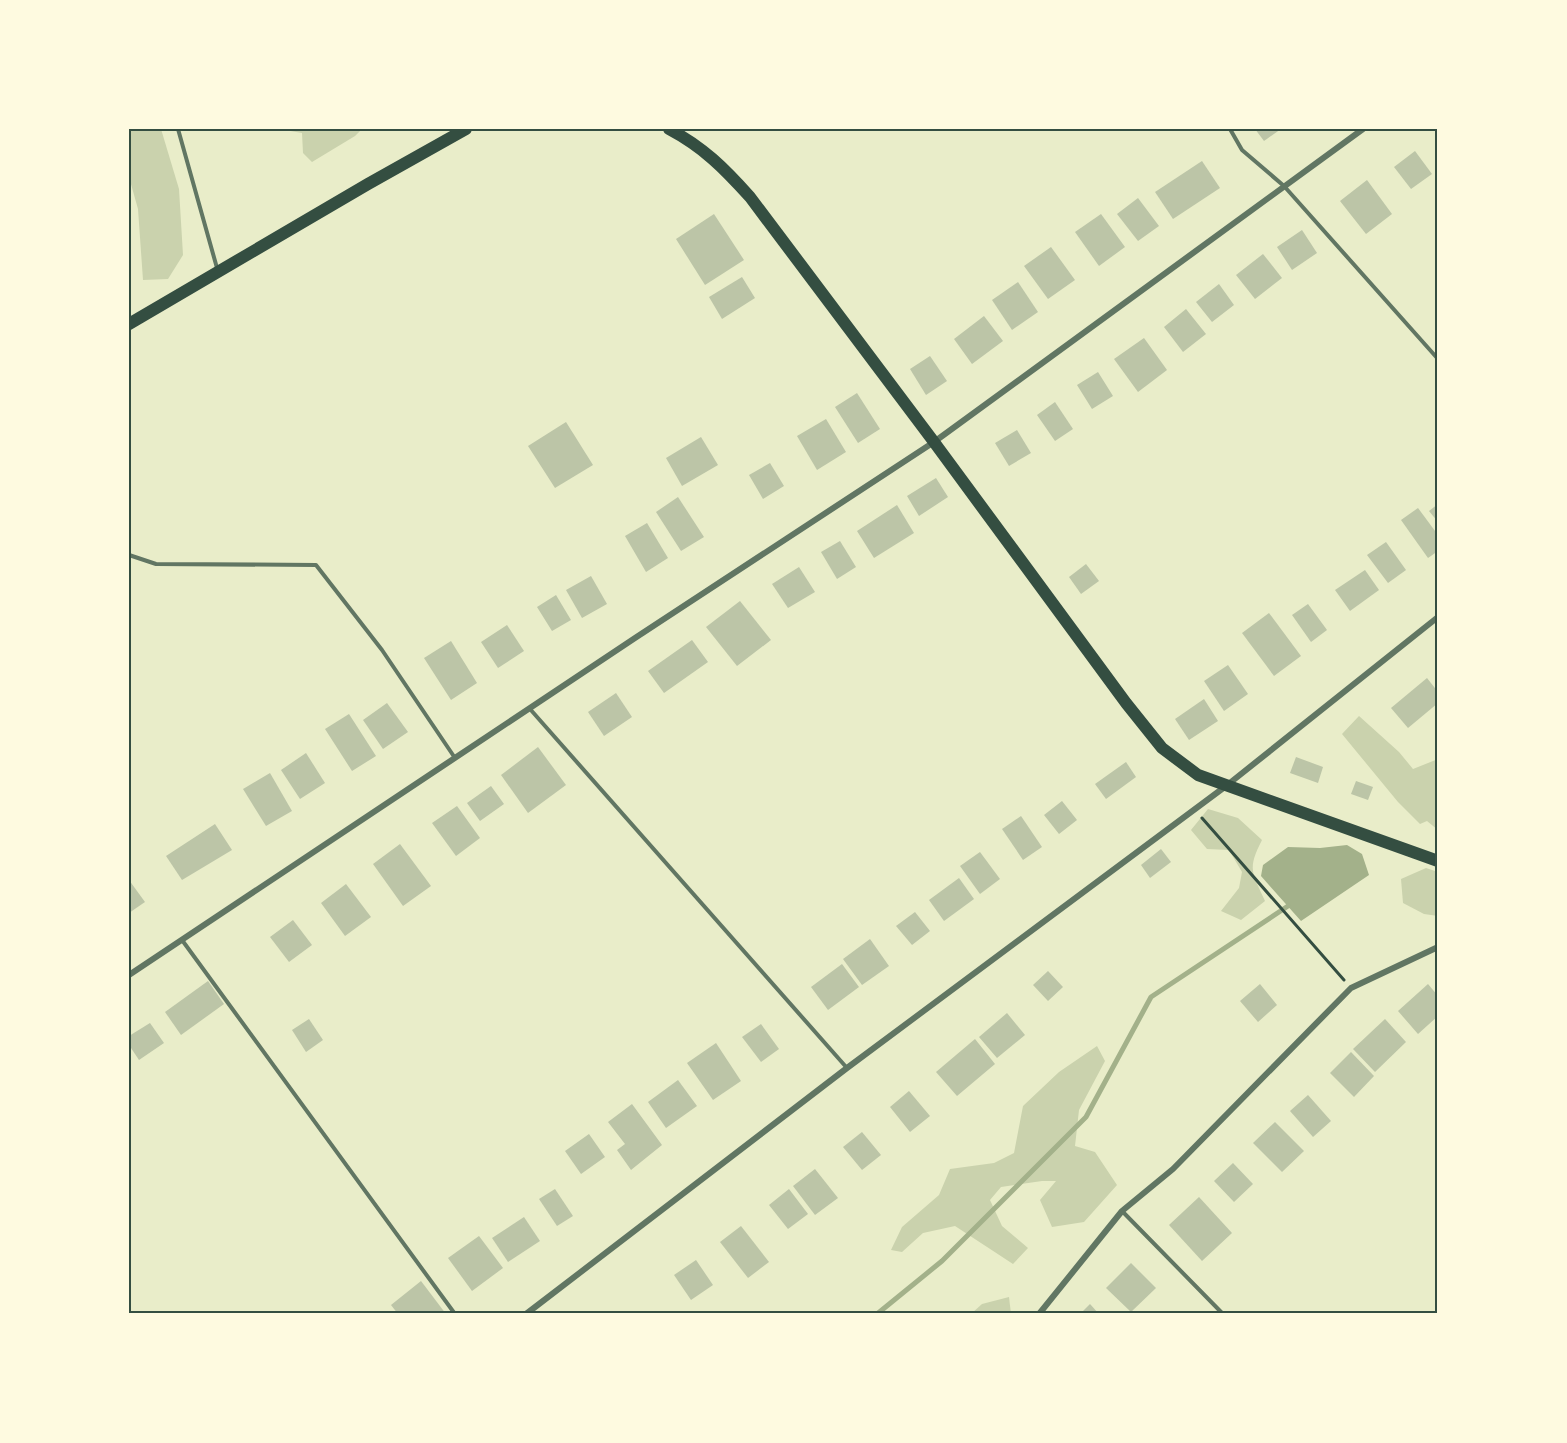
<svg xmlns="http://www.w3.org/2000/svg" width="1567" height="1443" font-family="'Roboto Condensed',sans-serif">
	<rect width="100%" height="100%" fill="#e9edc9"/>
	<g fill="#cad2ad">
		<polygon points="129,129 161,129 179,189 183,255 168,279 143,280 138,209 129,177"/>
		<polygon points="279,129 362,129 355,136 312,162 303,153 302,133"/>
		<polygon points="1359,716 1399,752 1413,769 1438,759 1438,830 1427,821 1420,824 1398,802 1342,734"/>
		<path d="M1208 809 1238 818 1262 840C1247 869 1252 872 1265 901L1241 920 1221 911 1239 888 1242 872 1229 850 1207 849 1191 830Z"/>
		<polygon points="1426,868 1438,872 1438,916 1424,914 1403,903 1401,879"/>
		<polygon points="1097,1046 1105,1061 1079,1110 1075,1146 1095,1152 1117,1185 1084,1222 1052,1227 1040,1200 1056,1181 1042,1181 1001,1187 990,1200 1002,1226 1028,1248 1013,1264 955,1226 923,1233 902,1252 891,1250 902,1227 939,1195 950,1169 994,1163 1014,1153 1023,1106 1059,1072"/>
		<polygon points="1009,1297 1011,1314 971,1314 982,1304"/>
	</g>
	<polygon fill="#a3b18a" points="1347,845 1362,854 1369,875 1301,921 1261,876 1263,865 1288,847 1320,848"/>
	<g fill="none" stroke-linecap="round" stroke-linejoin="round">
		<polyline stroke="#a3b18a" stroke-width="5" points="877,1314 942,1261 1086,1117 1151,997 1288,906"/>
	</g>
	<g fill="#bcc5a7">
		<polygon points="1255,129 1281,129 1264,141"/>
		<polygon points="1415,151 1432,174 1411,189 1394,167"/>
		<polygon points="1202,161 1220,188 1173,219 1155,192"/>
		<polygon points="1367,180 1392,214 1366,234 1340,201"/>
		<polygon points="1138,198 1159,226 1138,241 1117,214"/>
		<polygon points="714,214 744,260 705,285 676,239"/>
		<polygon points="1101,214 1125,247 1099,266 1075,232"/>
		<polygon points="1302,230 1317,253 1292,270 1277,247"/>
		<polygon points="1051,247 1075,280 1048,299 1024,266"/>
		<polygon points="1263,254 1282,278 1255,299 1236,275"/>
		<polygon points="742,277 755,298 722,319 709,297"/>
		<polygon points="1018,282 1038,312 1012,330 992,300"/>
		<polygon points="1219,284 1234,305 1212,322 1196,302"/>
		<polygon points="1186,309 1206,334 1183,352 1164,327"/>
		<polygon points="984,316 1003,341 972,364 954,339"/>
		<polygon points="1144,338 1167,370 1138,392 1114,359"/>
		<polygon points="930,356 947,381 926,395 910,369"/>
		<polygon points="1098,372 1113,396 1092,409 1077,385"/>
		<polygon points="857,393 880,429 858,443 835,407"/>
		<polygon points="1055,402 1073,429 1055,441 1037,415"/>
		<polygon points="826,419 846,452 817,470 797,436"/>
		<polygon points="566,422 593,465 555,488 528,446"/>
		<polygon points="1017,430 1031,453 1009,466 995,443"/>
		<polygon points="701,437 718,465 682,486 666,458"/>
		<polygon points="770,463 784,486 763,499 749,475"/>
		<polygon points="936,478 948,497 919,516 907,496"/>
		<polygon points="678,497 704,537 681,551 656,512"/>
		<polygon points="1438,504 1438,522 1429,511"/>
		<polygon points="897,505 914,533 874,558 857,531"/>
		<polygon points="1418,508 1438,535 1438,551 1428,558 1401,520"/>
		<polygon points="647,523 668,558 646,572 625,536"/>
		<polygon points="840,541 856,567 837,579 821,552"/>
		<polygon points="1386,542 1406,570 1388,583 1367,555"/>
		<polygon points="1086,564 1099,581 1081,594 1069,577"/>
		<polygon points="799,567 815,592 788,608 772,584"/>
		<polygon points="1365,570 1379,590 1350,611 1335,590"/>
		<polygon points="591,576 607,604 582,618 566,590"/>
		<polygon points="556,595 571,620 552,631 537,607"/>
		<polygon points="740,601 771,640 737,666 706,627"/>
		<polygon points="1308,604 1327,630 1311,642 1292,615"/>
		<polygon points="1269,613 1301,656 1274,676 1242,633"/>
		<polygon points="507,625 524,651 498,668 481,642"/>
		<polygon points="692,640 708,662 664,693 648,671"/>
		<polygon points="451,641 477,683 451,700 424,658"/>
		<polygon points="1228,665 1248,694 1224,711 1204,681"/>
		<polygon points="1427,678 1438,692 1438,703 1408,728 1391,708"/>
		<polygon points="616,693 632,717 604,736 588,712"/>
		<polygon points="1204,699 1218,721 1189,740 1175,719"/>
		<polygon points="387,703 408,732 383,749 363,720"/>
		<polygon points="349,714 376,756 352,771 325,729"/>
		<polygon points="538,747 566,785 528,813 501,775"/>
		<polygon points="306,753 325,783 300,799 281,770"/>
		<polygon points="1296,757 1323,767 1318,783 1290,773"/>
		<polygon points="1126,762 1136,777 1106,799 1095,784"/>
		<polygon points="270,773 292,811 266,826 243,789"/>
		<polygon points="1356,781 1373,787 1368,800 1351,794"/>
		<polygon points="491,786 504,804 480,821 467,803"/>
		<polygon points="1062,801 1077,820 1059,834 1044,815"/>
		<polygon points="457,806 480,838 456,856 432,823"/>
		<polygon points="1021,816 1042,847 1023,860 1002,829"/>
		<polygon points="215,824 232,850 182,880 166,856"/>
		<polygon points="400,844 431,886 403,906 373,864"/>
		<polygon points="1161,849 1171,862 1150,878 1141,865"/>
		<polygon points="980,852 1000,879 980,894 960,866"/>
		<polygon points="959,878 974,899 944,921 929,900"/>
		<polygon points="129,880 145,902 129,913"/>
		<polygon points="346,884 371,917 345,936 321,903"/>
		<polygon points="915,912 930,931 912,945 896,926"/>
		<polygon points="293,920 312,945 289,962 270,937"/>
		<polygon points="870,939 889,966 862,985 843,959"/>
		<polygon points="842,964 859,987 828,1010 811,987"/>
		<polygon points="1048,971 1063,987 1048,1001 1033,985"/>
		<polygon points="208,981 224,1004 181,1035 165,1012"/>
		<polygon points="1260,984 1277,1005 1258,1022 1240,1001"/>
		<polygon points="1428,984 1438,996 1438,1016 1418,1034 1398,1011"/>
		<polygon points="1007,1013 1025,1035 997,1058 979,1037"/>
		<polygon points="309,1019 323,1040 306,1052 292,1030"/>
		<polygon points="1385,1019 1406,1042 1375,1072 1353,1049"/>
		<polygon points="150,1023 164,1043 139,1060 129,1045 129,1036"/>
		<polygon points="761,1024 779,1049 761,1062 742,1037"/>
		<polygon points="975,1039 995,1064 957,1096 936,1072"/>
		<polygon points="716,1043 741,1081 713,1100 687,1063"/>
		<polygon points="1351,1052 1374,1076 1354,1097 1330,1073"/>
		<polygon points="678,1080 697,1106 666,1128 648,1102"/>
		<polygon points="909,1091 930,1116 910,1132 890,1107"/>
		<polygon points="1308,1095 1331,1121 1313,1137 1290,1111"/>
		<polygon points="632,1104 662,1145 631,1170 617,1150 625,1144 608,1122"/>
		<polygon points="1275,1122 1304,1151 1282,1172 1253,1143"/>
		<polygon points="862,1132 881,1155 862,1170 843,1147"/>
		<polygon points="589,1134 605,1157 581,1174 565,1151"/>
		<polygon points="1233,1163 1253,1184 1234,1202 1214,1181"/>
		<polygon points="815,1169 838,1198 815,1215 793,1186"/>
		<polygon points="555,1189 573,1216 557,1226 539,1199"/>
		<polygon points="789,1189 808,1214 788,1229 769,1205"/>
		<polygon points="1199,1197 1232,1233 1202,1261 1169,1225"/>
		<polygon points="524,1217 540,1241 508,1262 492,1238"/>
		<polygon points="741,1226 769,1262 748,1278 720,1242"/>
		<polygon points="479,1236 503,1268 472,1291 448,1258"/>
		<polygon points="696,1260 713,1285 691,1300 674,1275"/>
		<polygon points="1131,1263 1156,1288 1131,1312 1106,1288"/>
		<polygon points="421,1281 446,1314 398,1314 391,1305"/>
		<polygon points="1090,1304 1099,1314 1080,1314"/>
	</g>
	<g fill="none" stroke-linecap="round" stroke-linejoin="round">
		<polyline stroke="#344e41" stroke-width="3" points="1202,818 1344,980"/>
		<g stroke="#617663" stroke-width="4">
			<polyline points="178,129 217,268"/>
			<polyline points="1230,129 1242,150 1284,186 1438,359"/>
			<polyline points="129,555 156,564 316,565 382,650 455,758"/>
			<polyline points="530,709 847,1068"/>
			<polyline points="182,940 455,1314"/>
			<polyline points="1122,1211 1223,1314"/>
		</g>
		<g stroke="#617663" stroke-width="6">
			<polyline points="129,975 635,638 934,442 1363,129"/>
			<polyline points="526,1314 847,1068 1226,786 1438,617"/>
			<polyline points="1039,1314 1122,1211 1173,1169 1351,988 1438,947"/>
		</g>
		<g stroke="#344e41" stroke-width="12">
			<path d="M669 129C703 147 724 168 750 197L934 442 1126 703 1162 748 1198 775 1438 861"/>
			<polyline points="129,324 368,184 466,129"/>
		</g>
	</g>
	<rect width="1567" height="1443" fill="none" stroke="#fefae0" stroke-width="261"/>
	<rect x="130" y="130" width="1306" height="1182" fill="none" stroke="#344e41" stroke-width="2"/>
</svg>
